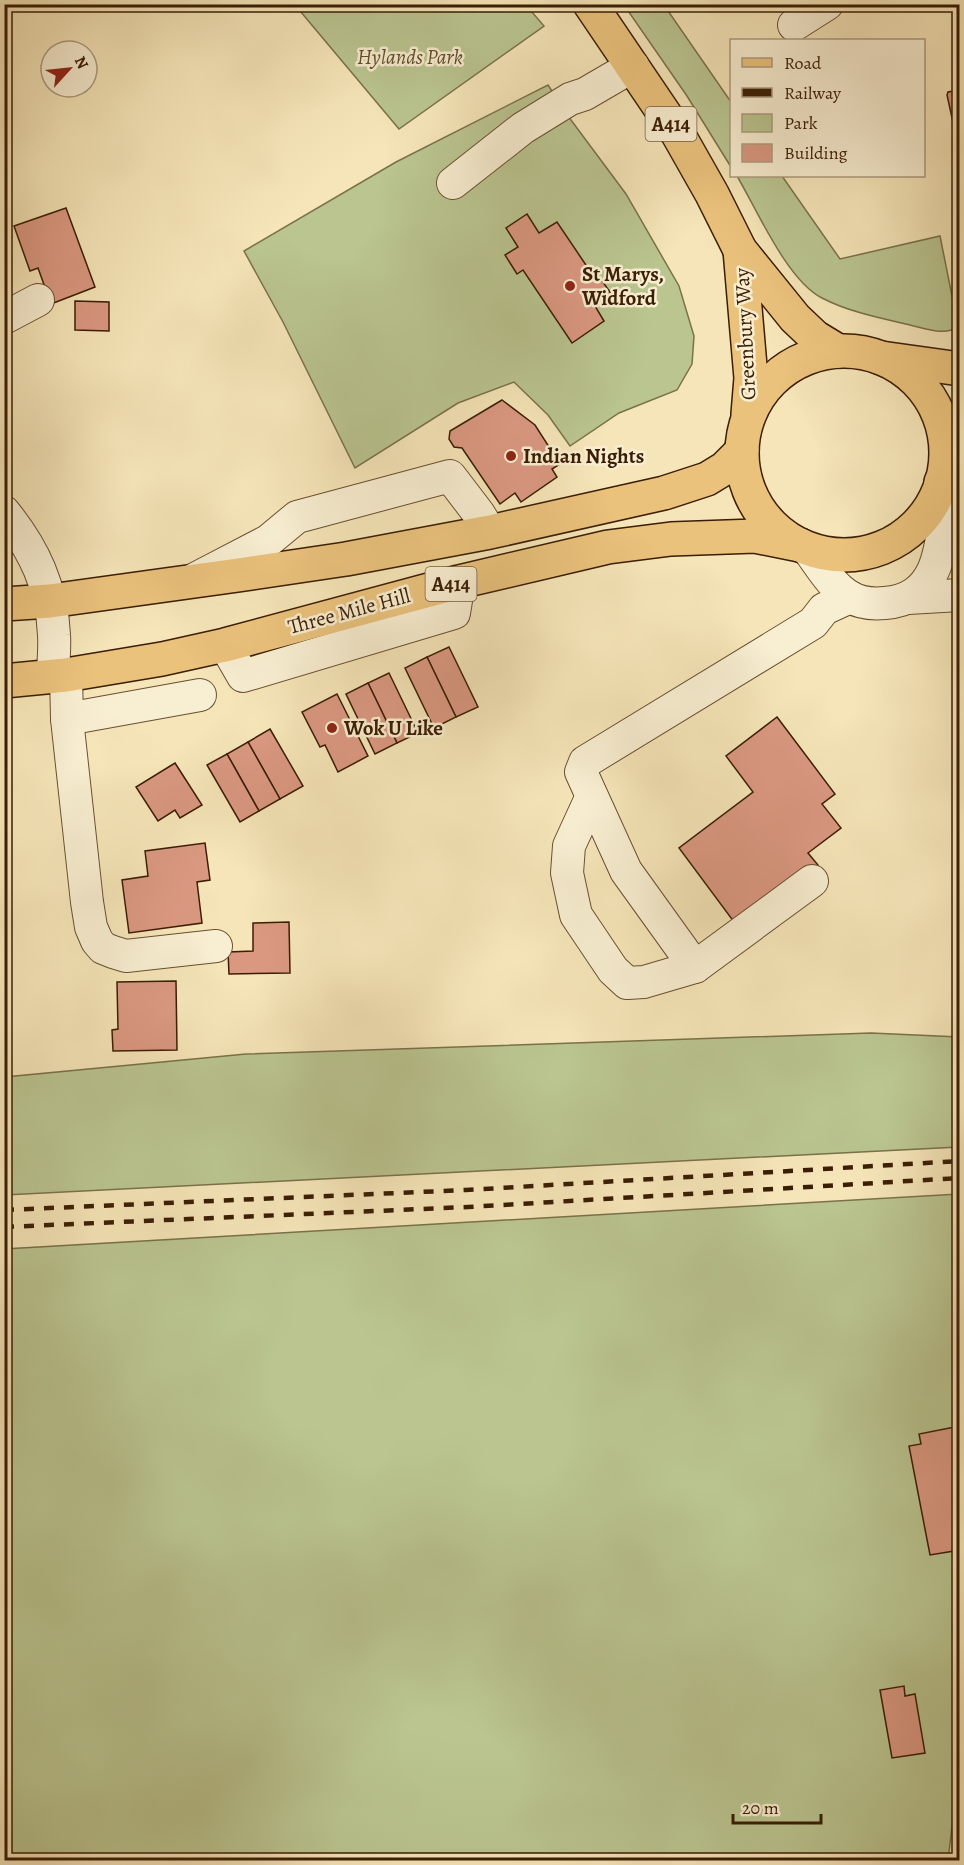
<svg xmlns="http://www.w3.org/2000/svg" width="964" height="1865" font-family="Alegreya,serif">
	<rect width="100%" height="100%" fill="#f5e5b8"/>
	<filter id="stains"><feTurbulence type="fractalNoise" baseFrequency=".00333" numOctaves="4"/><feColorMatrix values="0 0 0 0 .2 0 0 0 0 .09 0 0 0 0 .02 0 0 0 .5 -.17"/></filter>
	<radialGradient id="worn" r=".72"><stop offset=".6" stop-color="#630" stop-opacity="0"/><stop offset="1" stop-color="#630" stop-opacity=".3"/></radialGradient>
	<g fill="#bac590" stroke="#7a714a" stroke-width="1.5">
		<polygon points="295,5 526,5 544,26 399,129"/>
		<polygon points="624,5 664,5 731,102 731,167 687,96"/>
		<polygon points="548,85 571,120 626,194 679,286 694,336 692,364 677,390 619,413 570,446 548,415 514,382 458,403 355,468 283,322 244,251 396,162"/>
		<path d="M737 176H782L840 259 940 236 958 326C947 337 923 328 910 325 880 318 849 312 822 298 787 280 757 210 737 176Z"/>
		<polygon points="871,1033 959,1037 959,1147 5,1195 5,1077 246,1054"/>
		<polygon points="959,1194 960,1760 948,1860 5,1860 4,1249"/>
	</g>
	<g fill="#da9881" stroke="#3b1d04" stroke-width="1.5">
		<polygon points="724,4 738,4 728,11"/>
		<polygon points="960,90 960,154 947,95 948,92"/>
		<polygon points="66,208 95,287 51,304 38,268 30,271 14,226"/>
		<polygon points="527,214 539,233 557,222 594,277 598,275 612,295 595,306 604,321 572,343 523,270 517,274 505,255 518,247 506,228"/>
		<polygon points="75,301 109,302 109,331 75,330"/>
		<polygon points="502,400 535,425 560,464 552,469 557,477 521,502 515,493 500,504 462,448 454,447 449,439 450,431"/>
		<polygon points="449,647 478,707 456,717 427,657"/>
		<polygon points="427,657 456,717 434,728 405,668"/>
		<polygon points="389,673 418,733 397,743 368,683"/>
		<polygon points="368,683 397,743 375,754 346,694"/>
		<polygon points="337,694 368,756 338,772 325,745 320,747 302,712"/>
		<polygon points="777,717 835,794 822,804 841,828 808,853 818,865 737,926 679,848 753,792 726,756"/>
		<polygon points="270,729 303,786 280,799 248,742"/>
		<polygon points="248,742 280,799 259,811 227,754"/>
		<polygon points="227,754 259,811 240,822 207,765"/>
		<polygon points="175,763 202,805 180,818 175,810 158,821 136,787"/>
		<polygon points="205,843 210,880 197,882 202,923 129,933 122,880 148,876 145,851"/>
		<polygon points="289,922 290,973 229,974 228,952 253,951 253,923"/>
		<polygon points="176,981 177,1050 113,1051 112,1030 118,1029 117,982"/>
		<polygon points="960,1426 960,1550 930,1555 909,1446 921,1444 919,1434"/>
		<polygon points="904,1686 905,1696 915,1694 925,1753 892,1758 880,1690"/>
	</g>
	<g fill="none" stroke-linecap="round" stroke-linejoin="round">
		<g stroke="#6a4f31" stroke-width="34">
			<g id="minor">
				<polyline points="794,25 827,4"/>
				<polyline points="453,183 523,128 570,99 585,94 633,66"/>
				<polyline points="4,318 38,300"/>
				<path d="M4 512C34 549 52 587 54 635 55 649 53 663 53 677"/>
				<path d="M807 548C820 565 831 586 850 597 860 603 874 604 885 603 935 599 941 555 945 514"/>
				<polyline points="195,579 268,541 297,517 450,476 479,514 490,532"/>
				<polyline points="908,598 960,595"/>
				<polyline points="225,645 243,676 454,613 459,582"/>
				<polyline points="66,675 67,719 87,902 91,927 97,941 103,948 113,952 126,956 216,946"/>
				<polyline points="67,719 200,695"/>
				<polyline points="591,798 569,846 567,873 576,915 613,970 627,983 644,982 695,967"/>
				<polyline points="812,881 695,967 626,871 581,772 585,762 813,623 824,609 850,597"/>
			</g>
		</g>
		<g stroke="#3b1d04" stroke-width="36">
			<g id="major">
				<polyline points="881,358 960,369"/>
				<polyline points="941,482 960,461"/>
			</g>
		</g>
		<g stroke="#3b1d04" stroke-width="36">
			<g id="highway">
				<polyline points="590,4 678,134 712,194 740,250 795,318 815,337 838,351"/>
				<polyline points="740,250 751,378 748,414"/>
				<circle cx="844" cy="453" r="102"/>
				<polyline points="4,604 50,601 238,575 346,559 490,532 664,493 707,479 725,468 742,451"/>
				<polyline points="4,681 66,675 162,659 225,645 459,582 608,547 671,539 755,536 800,545"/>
			</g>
		</g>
		<use href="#minor" stroke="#f8eed1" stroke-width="32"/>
		<use href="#major" stroke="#eac27c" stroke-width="33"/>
		<use href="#highway" stroke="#eac27c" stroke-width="33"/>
		<g stroke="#3b1d04" stroke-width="4.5" stroke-dasharray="10 10" stroke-linecap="butt">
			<polyline points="4,1210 466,1190 960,1161"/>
			<polyline points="4,1227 468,1207 960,1178"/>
		</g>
	</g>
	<g fill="#8f2418" stroke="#f8eed1" stroke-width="2">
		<circle cx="570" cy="286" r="6"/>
		<circle cx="511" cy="456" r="6"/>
		<circle cx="332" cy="728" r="6"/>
	</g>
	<g text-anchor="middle" stroke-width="5" stroke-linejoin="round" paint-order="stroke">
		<g fill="#f8eed1" stroke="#745c42" stroke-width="1.5">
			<rect x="645.5" y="107" width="51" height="34" rx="4.5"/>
			<rect x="425.5" y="567" width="51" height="34" rx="4.5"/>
		</g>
		<g font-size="20" font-weight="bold" fill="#3b1d04">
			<text x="671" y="131">A414</text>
			<text x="451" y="591">A414</text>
		</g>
		<g font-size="21" font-style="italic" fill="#614f2e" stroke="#f8eed1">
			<text x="410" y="64">Hylands Park</text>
		</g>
		<g font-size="21" font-weight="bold" fill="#3b1d04" stroke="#f8eed1" text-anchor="start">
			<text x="582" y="281">St Marys,<tspan x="582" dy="24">Widford</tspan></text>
			<text x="523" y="463">Indian Nights</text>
			<text x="344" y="735">Wok U Like</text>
		</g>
		<g font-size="21" fill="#3b1d04" stroke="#f8eed1">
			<text transform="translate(745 334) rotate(-93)" y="7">Greenbury Way</text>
			<text transform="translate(349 611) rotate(-15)" y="7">Three Mile Hill</text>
		</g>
	</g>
	<rect width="964" height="1865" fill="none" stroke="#f5e5b8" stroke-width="24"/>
	<rect x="6" y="6" width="952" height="1853" fill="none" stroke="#3b1d04" stroke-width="3"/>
	<rect x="12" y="12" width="940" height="1841" fill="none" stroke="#3b1d04" stroke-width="1.5"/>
	<rect x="730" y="39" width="195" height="138" fill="#f8eed1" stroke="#ac9a7f" stroke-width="1.5"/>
	<rect x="742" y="58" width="30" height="9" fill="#eac27c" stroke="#ac9a7f" stroke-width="1.5"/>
	<text x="784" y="69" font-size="18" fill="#3b1d04">Road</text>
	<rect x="742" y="88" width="30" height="9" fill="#3b1d04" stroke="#ac9a7f" stroke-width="1.5"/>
	<text x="784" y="99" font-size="18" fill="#3b1d04">Railway</text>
	<rect x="742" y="114" width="30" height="18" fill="#bac590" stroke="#ac9a7f" stroke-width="1.5"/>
	<text x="784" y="129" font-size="18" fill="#3b1d04">Park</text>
	<rect x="742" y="144" width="30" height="18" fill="#da9881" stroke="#ac9a7f" stroke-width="1.5"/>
	<text x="784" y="159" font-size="18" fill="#3b1d04">Building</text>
	<g transform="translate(69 69) rotate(63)"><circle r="28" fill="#f8eed1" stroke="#ac9a7f" stroke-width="1.5"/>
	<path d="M0-4.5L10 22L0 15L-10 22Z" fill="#8f2418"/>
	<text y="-9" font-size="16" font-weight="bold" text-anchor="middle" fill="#3b1d04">N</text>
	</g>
	<path d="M733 1814v9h88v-9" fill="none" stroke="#3b1d04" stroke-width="3"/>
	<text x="742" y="1814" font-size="18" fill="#3b1d04" stroke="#f8eed1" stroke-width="4.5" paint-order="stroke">20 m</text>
	<rect width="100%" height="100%" filter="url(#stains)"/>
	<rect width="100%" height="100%" fill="url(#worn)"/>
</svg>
